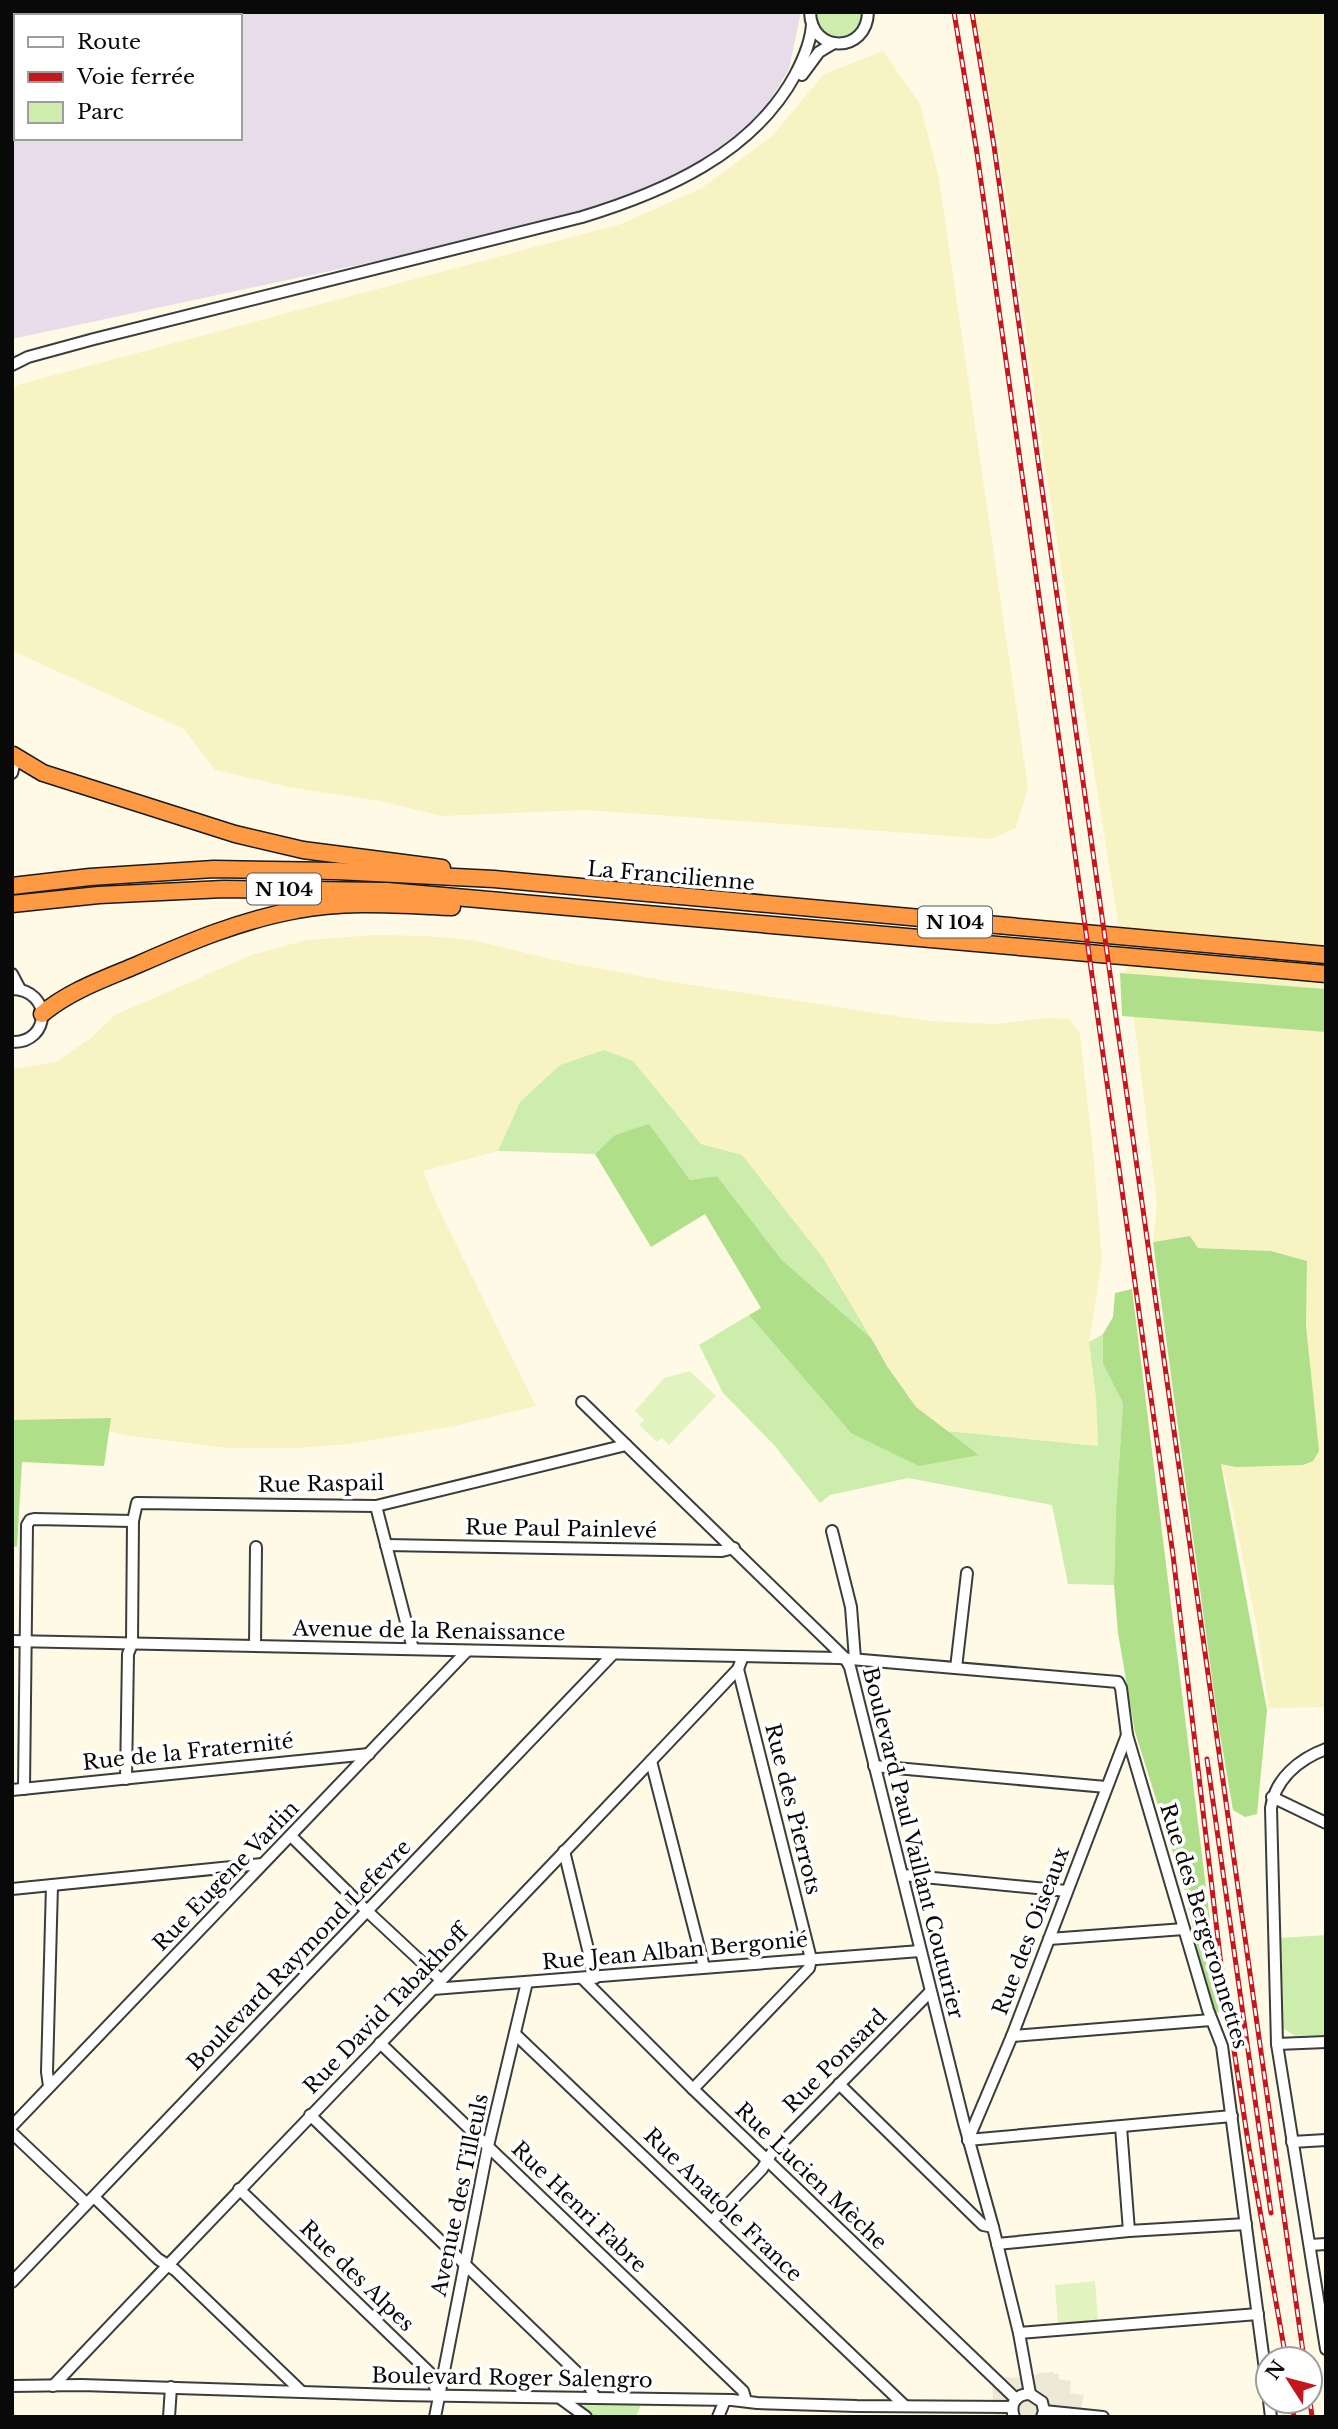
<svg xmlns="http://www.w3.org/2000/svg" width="1338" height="2429" font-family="'Libre Baskerville',serif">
	<rect width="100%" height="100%" fill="#fffae6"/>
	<path fill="#e9dcea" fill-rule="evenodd" d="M12 12H801L789 69 755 126 712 159 632 199 592 207 498 235 12 339ZM16 16H240V138H16Z"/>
	<g fill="#f8f3c3">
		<polygon points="975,12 1326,12 1326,1707 1269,1708 1255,1617 1229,1492 1221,1463 1306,1326 1307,1261 1271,1251 1198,1248 1189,1236 1153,1242 1157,1205 1135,1027 1045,467 999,148"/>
		<polygon points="883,51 920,104 939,179 1028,787 1016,828 991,839 586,810 442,816 380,801 288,787 215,770 184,729 15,652 12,649 12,392 17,385 621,224 700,189 772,136 824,74"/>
		<polygon points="375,935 428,936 472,940 564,962 673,982 929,1021 995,1024 1046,1018 1070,1019 1080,1034 1094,1159 1102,1261 1089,1342 1096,1398 1098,1446 946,1431 916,1407 742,1156 701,1144 633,1061 560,1065 520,1102 498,1151 423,1171 437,1205 536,1406 454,1426 349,1444 298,1448 228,1448 130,1436 109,1431 110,1418 12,1420 12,1069 56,1062 91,1038 115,1015 254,954 307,940"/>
	</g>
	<g fill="#cdedac">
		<path d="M817 12H862C860 45 817 45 817 12Z"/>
		<polygon points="604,1050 633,1061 701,1144 742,1155 823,1258 871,1338 782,1260 717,1176 690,1180 649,1125 615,1135 595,1154 498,1151 520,1102 560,1065"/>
		<polygon points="749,1315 851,1433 978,1454 946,1431 1098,1446 1096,1398 1089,1342 1103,1334 1103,1364 1123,1403 1116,1508 1114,1585 1068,1584 1052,1505 908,1478 830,1495 820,1503 774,1445 723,1393 699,1345"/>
		<polygon points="1326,1935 1326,2035 1295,2036 1280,2026 1279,1938"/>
		<polygon points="584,2404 641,2405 636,2417 596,2417 585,2412"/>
	</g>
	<g fill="#b0df8a">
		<polygon points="1120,973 1326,989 1326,1032 1122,1016"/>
		<polygon points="649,1124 690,1180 717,1176 782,1260 871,1338 887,1366 916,1407 979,1455 919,1466 851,1433 749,1315 761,1308 705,1214 651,1247 595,1154 615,1135"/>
		<polygon points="1190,1236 1198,1248 1271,1251 1307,1261 1306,1326 1319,1451 1313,1461 1303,1465 1236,1467 1221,1464 1267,1710 1257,1814 1245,1817 1233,1810 1218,1722 1153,1242"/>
		<polygon points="1132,1289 1221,2009 1215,2015 1211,2013 1185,1891 1135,1732 1118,1633 1114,1585 1116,1508 1123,1403 1103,1364 1103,1334 1113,1317 1115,1293"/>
		<polygon points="111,1418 104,1466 22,1462 17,1547 12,1546 12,1420"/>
	</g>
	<g fill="#e1f3bf">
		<polygon points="690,1371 716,1396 669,1445 662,1438 657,1442 639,1425 644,1420 635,1411 664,1378"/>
		<polygon points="1095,2281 1098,2320 1058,2324 1055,2285"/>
	</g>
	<polygon fill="#eee8d6" points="1054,2372 1054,2374 1059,2374 1059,2379 1071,2381 1070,2393 1084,2395 1079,2417 995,2417 992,2386 998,2384 999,2377 1028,2378 1040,2373"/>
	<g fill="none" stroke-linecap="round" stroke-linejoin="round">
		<g stroke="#3c3c3c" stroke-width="14">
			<g id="minor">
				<path d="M810 12C811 54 867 54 868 12"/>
				<polyline points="34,16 35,12"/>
				<polyline points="802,75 819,52 834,43"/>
				<polyline points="12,94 16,81"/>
				<path d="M12 365 28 357 94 339 582 217C664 192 752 154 795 75 803 60 811 42 812 24"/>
				<polyline points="12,753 14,765 12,773"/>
				<polyline points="12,974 20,989"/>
				<path d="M12 989C53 990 51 1043 12 1042"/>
				<polyline points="582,1402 845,1658 850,1667 964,2123 993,2227 1019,2333 1030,2394"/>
				<polyline points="376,1506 413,1649"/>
				<polyline points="832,1531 851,1607 855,1659"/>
				<polyline points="386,1545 722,1551 734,1548"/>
				<polyline points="12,1641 839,1658 1118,1682 1121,1688 1127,1735 1208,2010 1222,2046 1268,2392"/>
				<polyline points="255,1645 256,1547"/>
				<polyline points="956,1668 967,1573"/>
				<path d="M1326 1749C1299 1759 1275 1779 1271 1808L1277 2044 1326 2349"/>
				<polyline points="651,1761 704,1967"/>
				<polyline points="874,1766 1106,1787"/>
				<polyline points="126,1779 128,1654 132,1644 133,1521 137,1503 376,1506 626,1445"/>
				<polyline points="24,1789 27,1525 30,1520 34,1519 133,1521"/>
				<polyline points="12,1790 369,1754"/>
				<polyline points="1272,1797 1326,1823"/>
				<polyline points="291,1836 367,1911 441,1980"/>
				<polyline points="564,1851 595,1978"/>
				<polyline points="903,1875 1067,1891"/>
				<polyline points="12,1889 262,1864"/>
				<polyline points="1049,1939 1184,1929"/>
				<polyline points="582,1978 693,2089 1016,2399"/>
				<polyline points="433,1989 920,1951"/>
				<polyline points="515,2034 904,2405"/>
				<polyline points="1012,2036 1211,2020"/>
				<polyline points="380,2043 743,2391 746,2401"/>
				<polyline points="1277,2044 1326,2042"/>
				<polyline points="839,2084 983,2225 993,2227"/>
				<polyline points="49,2086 47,2072 52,1885"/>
				<polyline points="693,2089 809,1968 811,1959 738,1669"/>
				<polyline points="310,2115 588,2383 595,2398"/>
				<polyline points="12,2126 466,1652"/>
				<polyline points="1121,2127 1129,2231"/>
				<polyline points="12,2133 86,2203"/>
				<polyline points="968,2140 1012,2036 1127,1735"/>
				<polyline points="968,2140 1232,2116"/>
				<polyline points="1292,2142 1326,2140"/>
				<polyline points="239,2189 429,2372 438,2394"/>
				<polyline points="95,2198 158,2259 175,2270 302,2392"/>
				<polyline points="712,2221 762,2169 771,2154 930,1992"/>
				<polyline points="997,2244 1129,2231 1246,2224"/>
				<polyline points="1310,2245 1326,2244"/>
				<polyline points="12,2282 613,1654"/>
				<polyline points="1019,2333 1258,2314"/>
				<polyline points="12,2386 81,2385 397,2395 732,2400 757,2403 857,2406 1012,2407"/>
				<path d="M53 2386C280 2146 511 1910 738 1669L743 1656"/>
				<polyline points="560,2398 586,2417"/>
				<polyline points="1269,2401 1271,2417"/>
				<polyline points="1044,2411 1103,2417"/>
				<polyline points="169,2417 171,2387"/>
				<polyline points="435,2417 488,2146 527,1982"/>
				<polyline points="718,2417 725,2400"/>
				<path d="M1014 2417C1009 2403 1017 2394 1030 2394L1042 2402 1044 2411 1042 2417"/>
			</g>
		</g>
		<g stroke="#1a1a1a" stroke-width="19">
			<g id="highway">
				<polyline points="13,755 43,773 235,834 303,850 442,868"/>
				<polyline points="12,886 90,877 214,869 336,871 494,879 1326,955"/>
				<polyline points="12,904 99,895 224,889 387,891 1326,974"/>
				<path d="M42 1014C69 991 104 979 137 965 189 942 241 920 297 910 345 900 403 905 452 907"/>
			</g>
		</g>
		<use href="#minor" stroke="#fff" stroke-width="10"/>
		<use href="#highway" stroke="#ff9a44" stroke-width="16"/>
		<g stroke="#c5161d" stroke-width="5">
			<g id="rail">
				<polyline points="954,12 977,153 1173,1555 1221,1965 1249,2148 1286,2359"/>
				<polyline points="972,12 994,146 1304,2359"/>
				<polyline points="1207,1759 1271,2213"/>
				<polyline points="1292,2401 1294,2417"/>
				<polyline points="1310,2401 1312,2417"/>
			</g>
		</g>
		<use href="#rail" stroke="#fff" stroke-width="2.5" stroke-dasharray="8" stroke-linecap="butt"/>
	</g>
	<g text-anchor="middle" stroke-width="7" stroke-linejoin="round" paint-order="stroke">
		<g fill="#fff" stroke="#535353" stroke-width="2">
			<rect x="247" y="873.5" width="74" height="31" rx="5"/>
			<rect x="918" y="906.5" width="74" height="31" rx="5"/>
		</g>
		<g font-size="19" font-weight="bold" fill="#090909">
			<text x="284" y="896">N 104</text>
			<text x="955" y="929">N 104</text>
		</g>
		<g font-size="21" fill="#090909" stroke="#fff">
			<text transform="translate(671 876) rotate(5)" y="7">La Francilienne</text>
			<text transform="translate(321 1484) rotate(-1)" y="7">Rue Raspail</text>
			<text transform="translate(561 1529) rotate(1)" y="7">Rue Paul Painlevé</text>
			<text transform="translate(429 1631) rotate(1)" y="7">Avenue de la Renaissance</text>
			<text transform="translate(188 1752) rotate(-6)" y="7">Rue de la Fraternité</text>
			<text transform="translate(793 1809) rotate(76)" y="7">Rue des Pierrots</text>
			<text transform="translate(913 1843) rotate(76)" y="7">Boulevard Paul Vaillant Couturier</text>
			<text transform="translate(226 1876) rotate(-46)" y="7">Rue Eugène Varlin</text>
			<text transform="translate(1204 1926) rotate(73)" y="7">Rue des Bergeronnettes</text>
			<text transform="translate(1031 1931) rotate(-69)" y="7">Rue des Oiseaux</text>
			<text transform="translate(675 1951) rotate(-5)" y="7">Rue Jean Alban Bergonié</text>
			<text transform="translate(299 1955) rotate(-46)" y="7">Boulevard Raymond Lefevre</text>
			<text transform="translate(386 2009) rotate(-46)" y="7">Rue David Tabakhoff</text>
			<text transform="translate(835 2061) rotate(-45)" y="7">Rue Ponsard</text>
			<text transform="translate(811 2176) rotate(44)" y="7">Rue Lucien Mèche</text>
			<text transform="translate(460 2195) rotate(-78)" y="7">Avenue des Tilleuls</text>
			<text transform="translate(723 2205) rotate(44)" y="7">Rue Anatole France</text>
			<text transform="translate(579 2207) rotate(44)" y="7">Rue Henri Fabre</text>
			<text transform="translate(357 2276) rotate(44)" y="7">Rue des Alpes</text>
			<text transform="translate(512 2378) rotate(1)" y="7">Boulevard Roger Salengro</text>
		</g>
	</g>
	<rect width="1338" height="2429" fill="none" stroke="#090909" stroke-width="28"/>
	<rect x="14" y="14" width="228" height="126" fill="#ffffff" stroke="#9d9d9d" stroke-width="2"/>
	<rect x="28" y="37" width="35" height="10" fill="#ffffff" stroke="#9d9d9d" stroke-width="2"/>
	<text x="77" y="49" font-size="21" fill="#090909">Route</text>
	<rect x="28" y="72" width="35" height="10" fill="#c5161d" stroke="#9d9d9d" stroke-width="2"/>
	<text x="77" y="84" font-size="21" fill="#090909">Voie ferrée</text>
	<rect x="28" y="102" width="35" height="21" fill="#cdedac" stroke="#9d9d9d" stroke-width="2"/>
	<text x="77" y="119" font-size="21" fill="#090909">Parc</text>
	<g transform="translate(1289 2380) rotate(306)"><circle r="33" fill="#ffffff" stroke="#9d9d9d" stroke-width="2"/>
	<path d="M0-5L12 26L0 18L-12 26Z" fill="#c5161d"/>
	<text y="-10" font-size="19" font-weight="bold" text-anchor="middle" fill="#090909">N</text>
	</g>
</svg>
